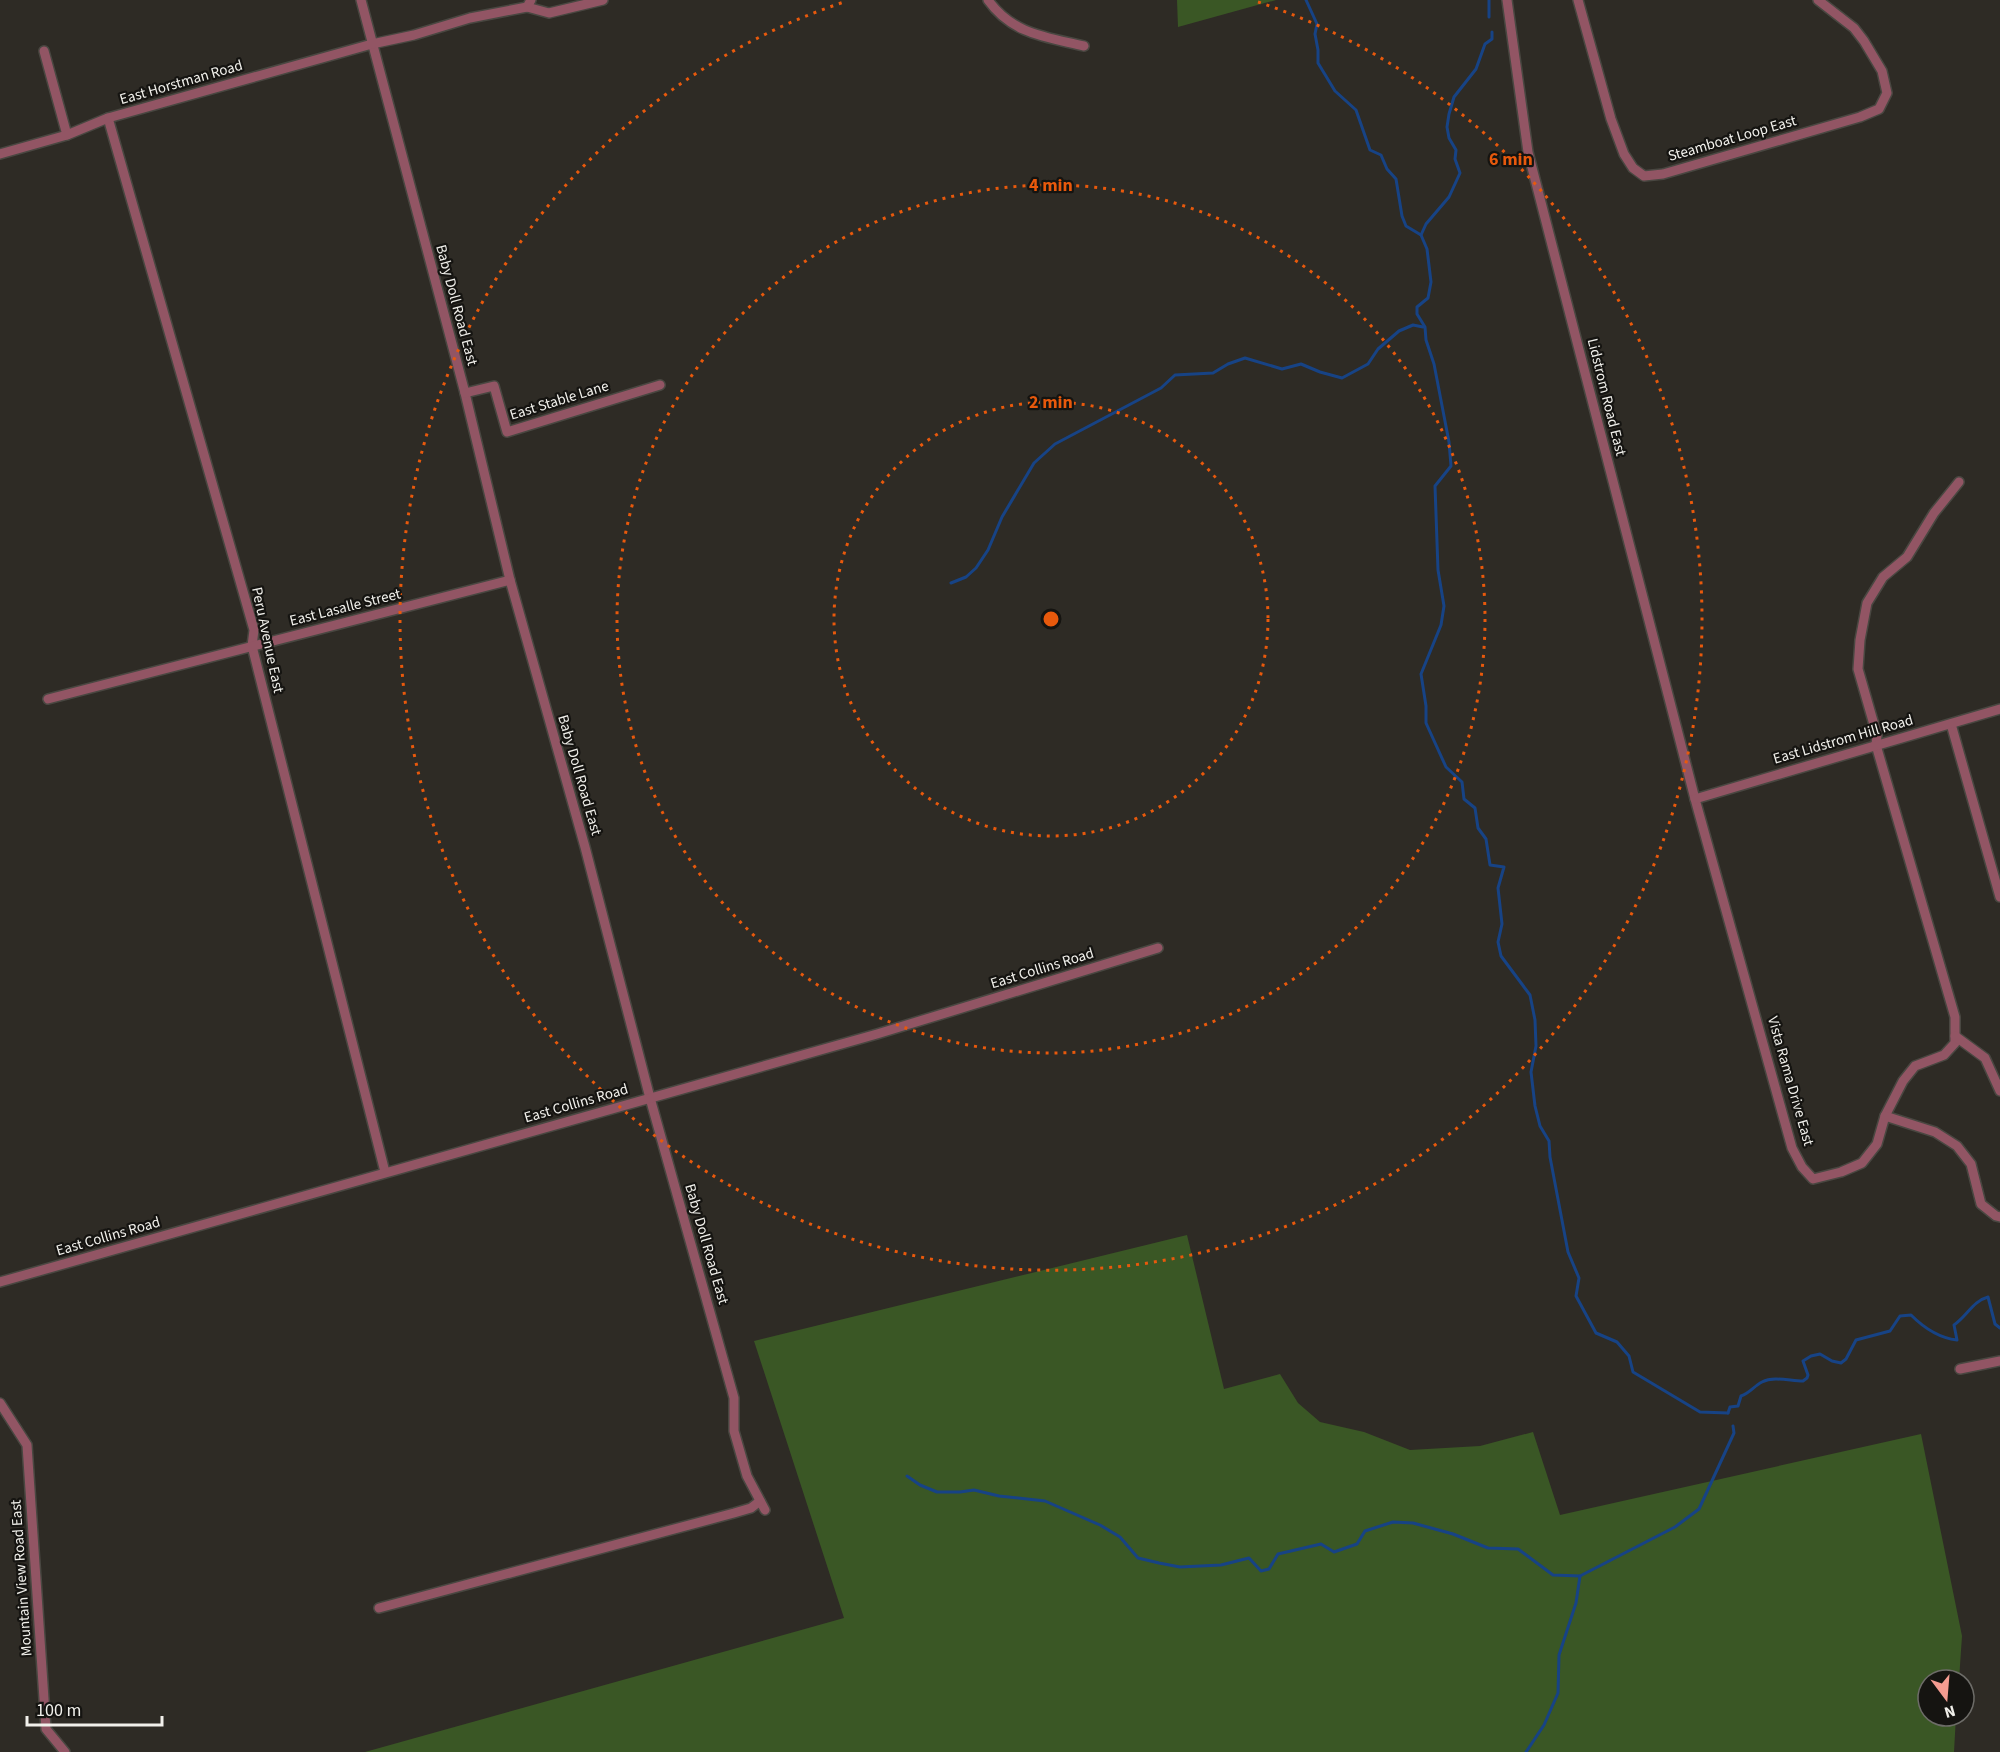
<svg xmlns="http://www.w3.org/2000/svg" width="2000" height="1752" font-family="'Source Sans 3',sans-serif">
	<rect width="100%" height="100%" fill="#2e2b25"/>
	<g fill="#3a5725">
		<polygon points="1177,0 1276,0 1178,27"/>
		<polygon points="1187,1235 1224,1389 1280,1374 1298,1403 1320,1422 1364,1432 1410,1450 1480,1446 1533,1432 1560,1515 1921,1434 1962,1636 1959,1680 1928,1680 1928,1716 1956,1716 1954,1752 365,1752 844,1618 754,1341"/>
	</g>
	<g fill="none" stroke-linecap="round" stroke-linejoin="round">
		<g stroke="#174385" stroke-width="3">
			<polyline points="1306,0 1317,24 1315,34 1318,50 1318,63 1335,91 1356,110 1370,150 1381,155 1387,169 1396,179 1402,216 1406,226 1421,235 1427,249 1431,282 1428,298 1417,307 1417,314 1425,327 1426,340 1434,364 1449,442 1451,466 1435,486 1438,570 1444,606 1441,625 1421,674 1426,706 1426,723 1446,767 1462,782 1464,799 1475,808 1478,828 1486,839 1490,865 1504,867 1498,888 1502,924 1498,942 1501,956 1530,995 1535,1020 1536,1046 1531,1072 1535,1106 1540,1126 1549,1141 1550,1157 1568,1252 1579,1278 1576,1296 1596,1333 1617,1342 1629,1356 1633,1372 1700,1412 1728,1413"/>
			<polyline points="1489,17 1489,0"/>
			<polyline points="1421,235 1426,224 1449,197 1460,173 1455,159 1456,150 1449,138 1447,127 1449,114 1454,97 1476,69 1485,44 1492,39 1492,32"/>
			<polyline points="951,583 966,577 976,568 988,550 1002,517 1034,463 1055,444 1161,388 1175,375 1213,373 1228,364 1245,358 1282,369 1301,364 1320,372 1342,378 1368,364 1378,349 1399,331 1413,325 1423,327"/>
			<path d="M1728 1413 1730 1407 1738 1406 1741 1396C1750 1393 1754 1386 1762 1382 1774 1376 1790 1381 1803 1381L1807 1378 1808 1375 1803 1361 1811 1356 1820 1354 1832 1361 1841 1363 1846 1359 1856 1340 1890 1331 1900 1316 1911 1315C1924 1328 1939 1338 1957 1340L1954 1325C1967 1316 1973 1301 1988 1297L1995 1324 2000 1328"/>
			<polyline points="907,1476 920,1485 937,1492 960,1492 974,1490 999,1496 1045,1501 1100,1525 1120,1537 1138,1558 1159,1563 1180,1567 1221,1565 1249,1558 1261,1571 1269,1569 1278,1554 1321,1544 1334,1552 1357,1544 1365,1531 1393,1522 1413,1523 1453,1534 1488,1548 1518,1549 1553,1575 1580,1576 1675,1527 1699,1509 1734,1433 1733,1426"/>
			<polyline points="1526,1752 1544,1725 1558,1693 1559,1655 1576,1603 1580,1576"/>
		</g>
		<g stroke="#494741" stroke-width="12">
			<g id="minor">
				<polyline points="361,0 465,393 510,580 585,847 650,1098 734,1398 734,1431 747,1476 765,1510"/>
				<path d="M988 0C1012 34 1046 37 1084 46"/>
				<polyline points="1507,0 1528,152 1695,799 1792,1148 1802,1167 1813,1179 1841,1172 1862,1163 1877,1144 1885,1116 1903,1081 1915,1066 1944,1055 1955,1043 1955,1017 1876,745 1877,735 1858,669 1860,640 1867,603 1883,577 1907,557 1934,513 1959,482"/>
				<polyline points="1578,0 1611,119 1624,154 1633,168 1644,176 1663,174 1860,117 1879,109 1887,93 1882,71 1864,41 1854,28 1818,0"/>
				<polyline points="527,7 549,13 603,0"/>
				<polyline points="44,51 67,135"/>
				<polyline points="108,118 254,630 252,646 385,1172"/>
				<polyline points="0,154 67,135 108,118 372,44 414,35 470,18 527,7 531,0"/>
				<polyline points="465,393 494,386 507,432 660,385"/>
				<polyline points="48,699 510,580"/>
				<polyline points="1951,724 2000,897"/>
				<polyline points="1695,799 2000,709"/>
				<polyline points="1955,1036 1985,1058 2000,1091"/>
				<polyline points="1885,1116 1935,1132 1957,1146 1971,1164 1981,1204 1996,1216 2000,1217"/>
				<polyline points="0,1282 877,1034 1158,948"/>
				<polyline points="1960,1369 2000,1361"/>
				<polyline points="0,1403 27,1445 46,1729 65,1752"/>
				<polyline points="379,1608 734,1513 751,1508 760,1501"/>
			</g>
		</g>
		<use href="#minor" stroke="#925564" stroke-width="9"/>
	</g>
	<g fill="none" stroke="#e8590c" stroke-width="3" stroke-dasharray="3 6">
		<circle cx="1051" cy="619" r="217"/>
		<circle cx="1051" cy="619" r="434"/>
		<path d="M1258 2A651 651 0 1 1 844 2"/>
	</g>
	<g text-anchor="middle" stroke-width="4.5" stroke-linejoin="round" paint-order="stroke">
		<g font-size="15" fill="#f1f0eb" stroke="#151411">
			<text transform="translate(181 82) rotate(-16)" y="5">East Horstman Road</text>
			<text transform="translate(1732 138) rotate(-16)" y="5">Steamboat Loop East</text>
			<text transform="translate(457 305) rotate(75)" y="5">Baby Doll Road East</text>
			<text transform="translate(1607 397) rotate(76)" y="5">Lidstrom Road East</text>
			<text transform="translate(559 400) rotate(-17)" y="5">East Stable Lane</text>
			<text transform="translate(345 607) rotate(-14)" y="5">East Lasalle Street</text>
			<text transform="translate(268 640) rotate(78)" y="5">Peru Avenue East</text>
			<text transform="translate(1843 739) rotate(-16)" y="5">East Lidstrom Hill Road</text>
			<text transform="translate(580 775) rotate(74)" y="5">Baby Doll Road East</text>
			<text transform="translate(1042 968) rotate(-17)" y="5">East Collins Road</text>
			<text transform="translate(1791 1081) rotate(74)" y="5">Vista Rama Drive East</text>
			<text transform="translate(576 1103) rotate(-16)" y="5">East Collins Road</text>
			<text transform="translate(108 1236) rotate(-16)" y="5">East Collins Road</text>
			<text transform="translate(707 1244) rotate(74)" y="5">Baby Doll Road East</text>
			<text transform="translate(21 1578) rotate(-94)" y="5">Mountain View Road East</text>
		</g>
	</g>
	<circle cx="1051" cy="619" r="9" fill="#e8590c" stroke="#151411" stroke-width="3"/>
	<g font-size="18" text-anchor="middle" font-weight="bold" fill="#e8590c" stroke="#151411" stroke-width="4.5" stroke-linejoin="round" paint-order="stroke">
		<text x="1511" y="165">6 min</text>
		<text x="1051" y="191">4 min</text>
		<text x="1051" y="408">2 min</text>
	</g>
	<g transform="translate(1946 1698) rotate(164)"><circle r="28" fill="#151411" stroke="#6d6c68" stroke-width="1.5"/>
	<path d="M0-4.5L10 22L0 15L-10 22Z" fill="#f59c91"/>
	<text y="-9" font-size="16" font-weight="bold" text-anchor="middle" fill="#f1f0eb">N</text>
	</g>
	<path d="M27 1716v9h135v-9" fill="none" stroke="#f1f0eb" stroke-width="3"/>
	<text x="36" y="1716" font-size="18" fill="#f1f0eb" stroke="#151411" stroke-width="4.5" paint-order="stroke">100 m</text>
</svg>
